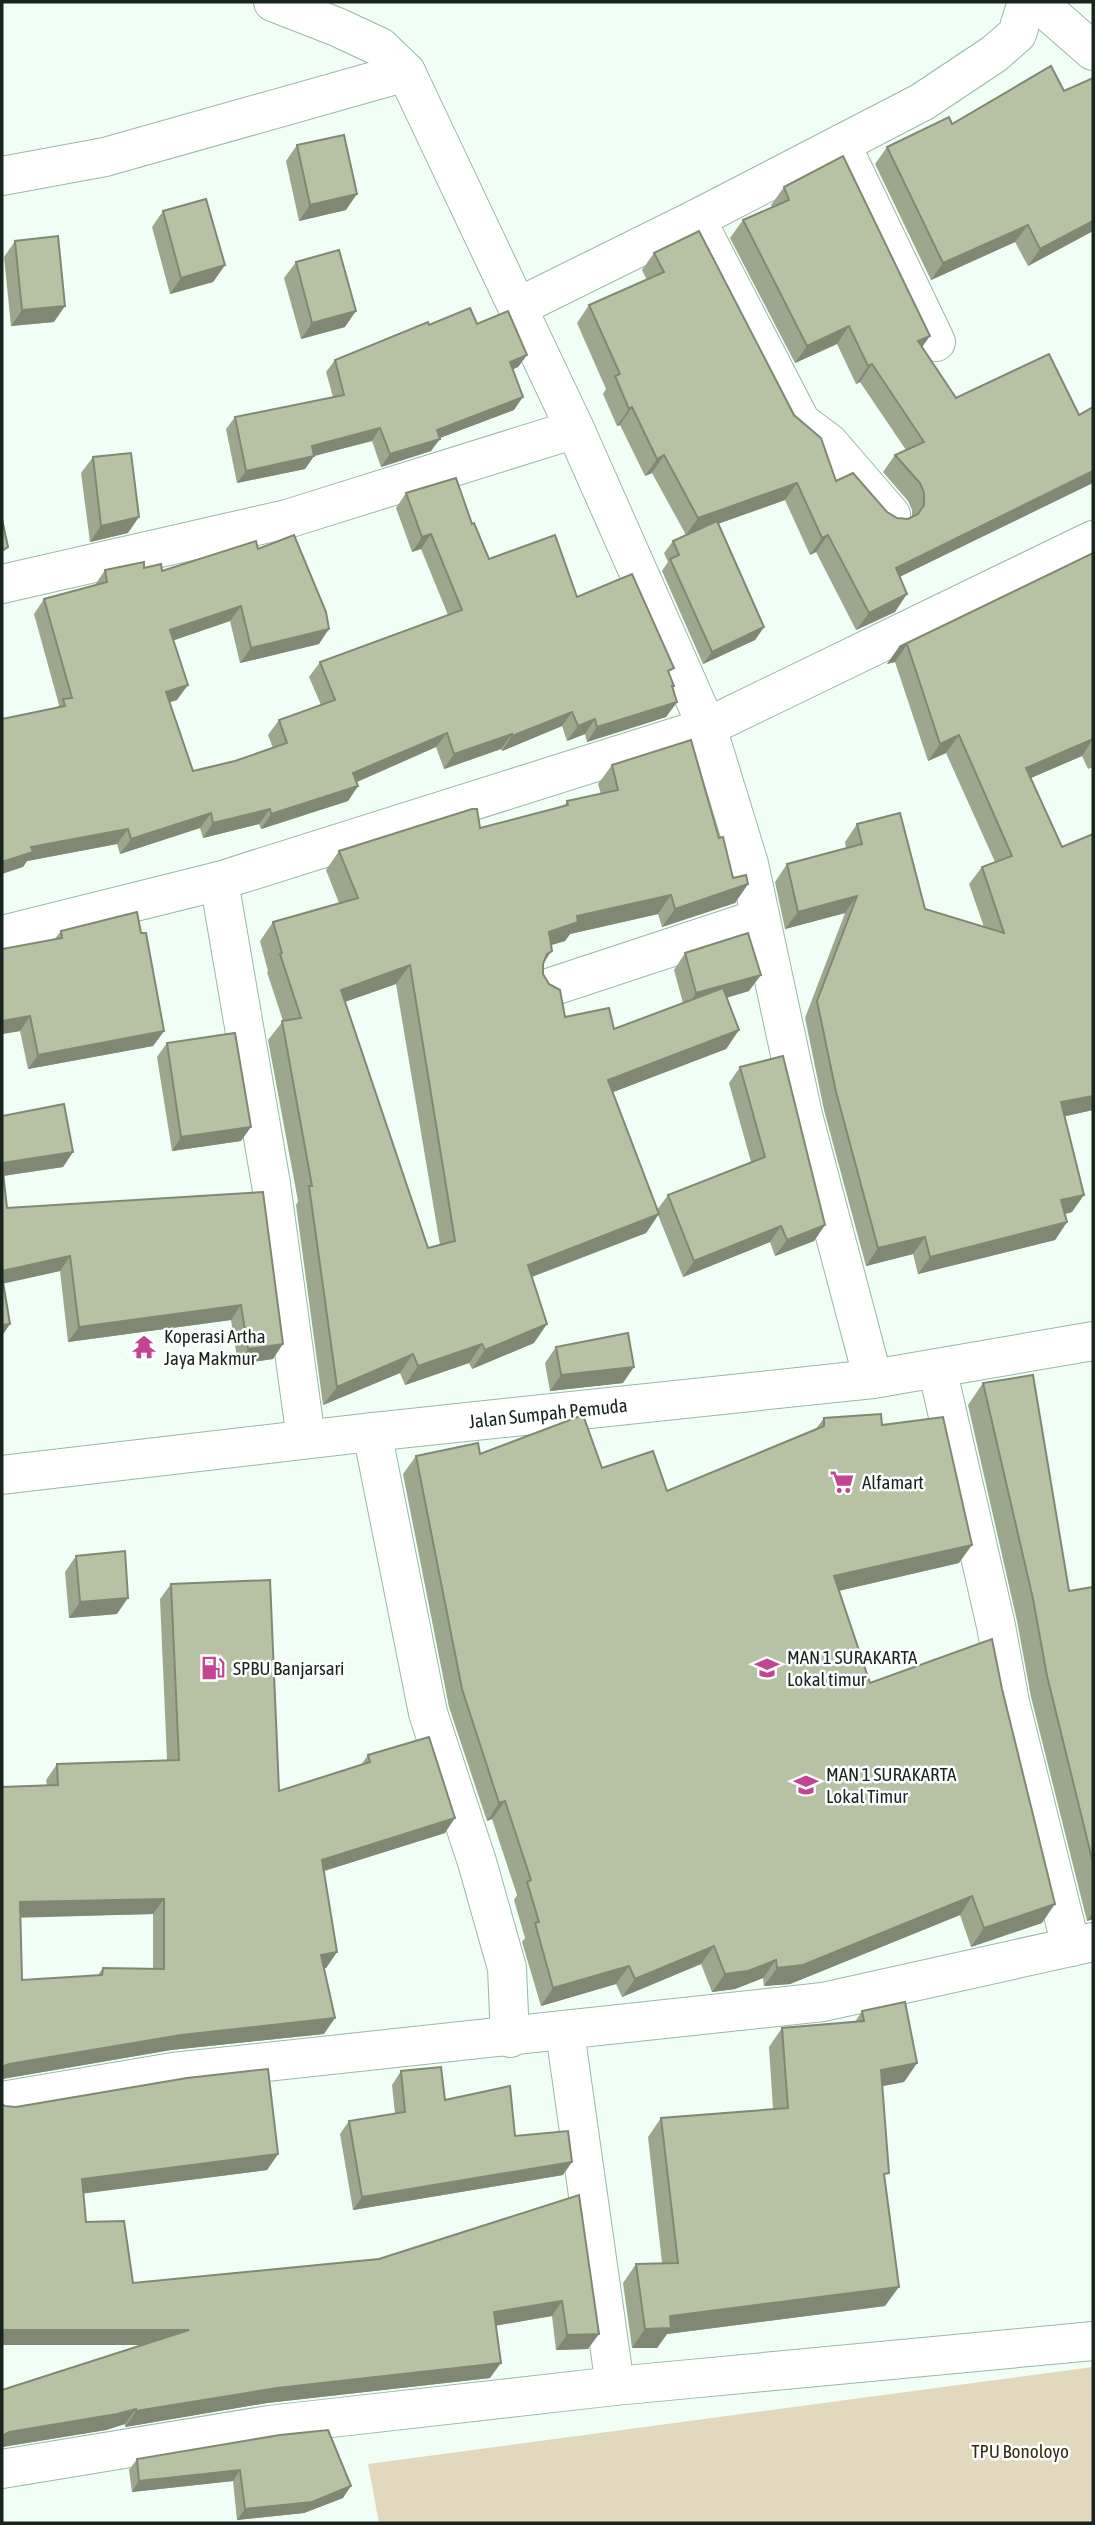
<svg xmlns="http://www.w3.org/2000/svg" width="1095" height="2525" font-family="'Asap Condensed',sans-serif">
	<rect width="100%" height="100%" fill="#f1fef6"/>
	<polygon fill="#e2d8bd" points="1093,2367 1093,2523 379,2523 368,2464"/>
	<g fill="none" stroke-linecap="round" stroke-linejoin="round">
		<g stroke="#99b8a6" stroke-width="40">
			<g id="minor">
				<polyline points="273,2 337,27 380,47 406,72 575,429 707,727 749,864 803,1115 873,1379"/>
				<polyline points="1037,2 1093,51"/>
				<polyline points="841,144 936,342"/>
				<polyline points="2,176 105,157 406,72"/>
				<polyline points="696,219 801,422 829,443 891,515"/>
				<polyline points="518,307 696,219 922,102 994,54 1017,34 1027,2"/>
				<polyline points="2,584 287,519 575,429"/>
				<polyline points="219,881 271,1184 306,1439"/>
				<polyline points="2,935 219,881 707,727 1093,540"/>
				<polyline points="551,987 760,918"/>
				<polyline points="937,1368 996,1626 1010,1702 1071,1947"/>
				<polyline points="372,1432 428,1713 477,1862 507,1968 510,2038"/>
				<polyline points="565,2032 615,2386"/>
				<polyline points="2,2101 173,2072 823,2002 1093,1942"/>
				<polyline points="2,2469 269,2425 615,2386 1093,2341"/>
			</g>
		</g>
		<g stroke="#99b8a6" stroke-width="40">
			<polyline id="trunk" points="2,1475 372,1432 873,1379 1093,1341"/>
		</g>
		<use href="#minor" stroke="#fff" stroke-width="38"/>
		<use href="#trunk" stroke="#fff" stroke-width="38"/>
	</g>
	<g fill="#9da78d" fill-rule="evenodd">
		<polygon points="1093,78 1093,231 1028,266 1015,242 931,280 875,164 887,147 952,124 1064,91"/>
		<polygon points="297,145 346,210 299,221 286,161"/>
		<polygon points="784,187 922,347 956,398 1049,354 900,577 895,612 856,630 816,552 810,555 785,500 718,524 764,627 755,640 703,664 662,571 668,562 664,553 673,541 686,535 652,473 645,476 620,425 617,426 603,394 606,389 577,323 589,305 647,280 642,270 654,253 794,415 836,481 897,518 908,519 912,517 912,510 908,501 883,472 895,455 906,450 860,382 856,384 837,344 795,363 730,238 743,220 772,207 771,205"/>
		<polygon points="163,211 225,265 213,282 170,294 152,227"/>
		<polygon points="15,241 54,322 11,326 4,257"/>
		<polygon points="296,262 345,327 301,339 284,278"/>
		<polygon points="477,324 527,355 518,367 513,369 514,410 439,438 431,451 381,467 372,441 314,456 305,469 237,483 226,429 235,417 333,397 326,372 335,360 429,325"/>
		<polygon points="93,457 128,533 90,542 81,473"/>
		<polygon points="406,493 472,524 489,559 577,597 669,674 674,686 673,688 677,702 666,717 587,742 585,734 567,741 562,726 502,751 501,749 444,769 436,747 357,782 358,786 348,801 261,829 259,824 203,838 200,828 120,854 117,844 27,861 23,867 57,708 59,705 34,614 44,599 95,585 105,570 144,568 162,571 258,549 319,644 240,663 230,621 174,640 177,700 169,702 193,771 235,761 273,748 268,735 279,720 321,705 309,677 320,662 448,615 421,549 412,552 396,508"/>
		<polygon points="1093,553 1093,767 1088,769 1082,756 1031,778 1062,847 1093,834 1093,1110 1065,1116 1072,1212 1065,1214 1067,1222 1055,1240 918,1274 913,1254 866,1266 824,1110 805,1018 845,913 785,929 775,882 787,864 846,848 845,842 857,824 925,909 984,927 969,884 982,867 995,862 946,753 928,761 895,662 887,664 899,647"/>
		<path d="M612 765 719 838 733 878 748 884 735 903 662 927 658 914 570 934 565 941 551 945 552 951 543 964V974L565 1017 614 1029 683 1003 674 970 685 953 749 991 727 998 739 1030 726 1049 613 1092 657 1210 668 1195 751 1162 729 1083 740 1067 825 1225 814 1241 775 1256 770 1242 683 1277 658 1215 646 1233 532 1277 534 1343 472 1369 469 1363 405 1385 400 1373 323 1405 296 1205 298 1201 268 1040 283 1021 267 972 268 971 260 941 273 922 339 903 326 870 339 851 480 828 564 806 567 801 601 794 598 784ZM396 984 440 1245 428 1248 345 1002Z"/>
		<polygon points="61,931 164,1031 153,1046 28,1069 20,1031 2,1034 2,949 54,940"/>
		<polygon points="167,1043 241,1141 172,1151 157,1057"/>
		<polygon points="2,1116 73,1152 63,1167 3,1176 7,1208 263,1192 273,1359 238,1364 231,1320 68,1342 60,1271 3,1283"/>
		<polygon points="556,1347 623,1383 550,1391 545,1363"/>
		<polygon points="983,1383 1069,1591 1093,1587 1093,1919 1087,1921 1031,1697 1017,1621 968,1405"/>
		<polygon points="824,1418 882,1425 959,1563 838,1591 870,1683 1042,1923 971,1947 960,1915 790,1984 764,1986 763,1978 735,1989 712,1992 701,1964 622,1997 616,1984 541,2006 522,1942 525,1938 514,1900 517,1895 492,1819 487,1821 449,1707 403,1474 416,1456 480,1454 602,1468 667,1491 815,1430"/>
		<polygon points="76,1556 117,1614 69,1618 65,1572"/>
		<path d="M171 1584 279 1791 361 1765 368 1755 445 1833 324 1871 337 1952 326 1968H324V2034L171 2050 2 2079V1787L47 1785 46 1780 57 1764 167 1760 160 1599ZM153 1914V1969L103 1968 98 1975 22 1980 20 1917Z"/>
		<polygon points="862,2011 917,2063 904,2082 882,2086 885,2178 885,2306 667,2334 657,2348 632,2348 623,2283 636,2264 662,2263 648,2137 661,2118 773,2109 769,2047 782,2028 855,2022"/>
		<polygon points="401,2071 445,2100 515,2136 563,2175 353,2210 340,2134 349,2121 395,2114 392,2085"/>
		<polygon points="5,2106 278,2154 267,2170 84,2193 86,2222 133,2283 379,2259 579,2195 588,2349 556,2350 552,2316 496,2325 490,2378 267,2403 125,2427 125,2424 106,2430 2,2447 2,2390 141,2345 2,2345"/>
		<polygon points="280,2435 343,2498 304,2513 237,2520 233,2481 132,2492 129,2470 137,2459"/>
	</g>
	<g fill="#808873">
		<polygon points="357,194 346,210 299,221 310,205"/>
		<polygon points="1093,221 1093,231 1028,266 1040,249"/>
		<polygon points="1028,225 1015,242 931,280 943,263"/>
		<polygon points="225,265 213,282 170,294 181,278"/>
		<polygon points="65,306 54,322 11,326 22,310"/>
		<polygon points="356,311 345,327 301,339 312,323"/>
		<polygon points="849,326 837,344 795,363 807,346"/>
		<polygon points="930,336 918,353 918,341"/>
		<polygon points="527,355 518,367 501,375 510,362"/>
		<polygon points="872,364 860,382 856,384 868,366"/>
		<polygon points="523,397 514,410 432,441 440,439 431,451 381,467 390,454 437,430"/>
		<polygon points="632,407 620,425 617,426 629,409"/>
		<polygon points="380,428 372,441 310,457 314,456 305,469 237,483 246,471 312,446"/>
		<polygon points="664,455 652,473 645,476 657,459"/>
		<polygon points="1093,471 1093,483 883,585 896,568"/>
		<polygon points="797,483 785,500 686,535 698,518"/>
		<polygon points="139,517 128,533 90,542 101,526"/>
		<polygon points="431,534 421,549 412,552 422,537"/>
		<polygon points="828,535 816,552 810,555 822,538"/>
		<polygon points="907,594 895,612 856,630 869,613"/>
		<polygon points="241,606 230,621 160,645 170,630"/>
		<polygon points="764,627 755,640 703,664 712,652"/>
		<polygon points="329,629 319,644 240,663 251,648"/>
		<polygon points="907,644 895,662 887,664 899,647"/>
		<polygon points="188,685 177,700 155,707 166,692"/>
		<polygon points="677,702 666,717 587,742 597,727"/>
		<polygon points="572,712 562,726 502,751 512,736"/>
		<polygon points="595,719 585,734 567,741 578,726"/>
		<polygon points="447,733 436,747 343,788 353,773"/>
		<polygon points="512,734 501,749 444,769 454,754"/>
		<polygon points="959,735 946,753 928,761 940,744"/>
		<polygon points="1093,739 1082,756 1014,785 1026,768"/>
		<polygon points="358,786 348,801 261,829 271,814"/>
		<polygon points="270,809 259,824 203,838 213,823"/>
		<polygon points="211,813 200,828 120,854 131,839"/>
		<polygon points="128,829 117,844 27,861 23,867 2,874 2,862 31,847"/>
		<polygon points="748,884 735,903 662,927 675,909"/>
		<polygon points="671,895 658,914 570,934 565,941 535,950 549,932 577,916"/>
		<polygon points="857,896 845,913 785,929 798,912"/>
		<polygon points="410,965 396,984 327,1008 341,990"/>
		<polygon points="761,975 749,991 685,1009 696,993"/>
		<polygon points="30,1016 20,1031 2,1034 2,1021"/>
		<polygon points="739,1030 726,1049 595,1099 608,1080"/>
		<polygon points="164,1031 153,1046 28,1069 38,1055"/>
		<polygon points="1093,1096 1093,1110 1049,1120 1061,1102"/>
		<polygon points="251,1127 241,1141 172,1151 181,1137"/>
		<polygon points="73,1152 63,1167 2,1176 2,1163"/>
		<polygon points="1084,1195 1072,1212 1049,1218 1061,1200"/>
		<polygon points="659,1214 646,1233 515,1283 528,1265"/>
		<polygon points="1067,1222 1055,1240 918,1274 930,1257"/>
		<polygon points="825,1225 814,1241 775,1256 787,1240"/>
		<polygon points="781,1226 770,1242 683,1277 694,1261"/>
		<polygon points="925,1237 913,1254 866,1266 878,1248"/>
		<polygon points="70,1256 60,1271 2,1284 2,1271"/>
		<polygon points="241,1305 231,1320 68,1342 79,1327"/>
		<polygon points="10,1324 2,1336 2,1325"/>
		<polygon points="547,1324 534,1343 472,1369 485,1350"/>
		<polygon points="283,1344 273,1359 238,1364 248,1349"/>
		<polygon points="482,1344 469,1363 405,1385 418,1366"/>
		<polygon points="413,1354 400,1373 323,1405 337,1387"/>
		<polygon points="634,1367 623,1383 550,1391 561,1375"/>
		<polygon points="972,1545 959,1563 821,1595 834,1576"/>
		<polygon points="128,1598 117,1614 69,1618 80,1602"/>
		<polygon points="505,1801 492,1819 487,1821 499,1803"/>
		<polygon points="455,1818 445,1833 311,1875 322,1860"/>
		<polygon points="972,1896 960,1915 790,1984 764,1986 777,1968"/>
		<polygon points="164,1899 153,1914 9,1918 20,1902"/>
		<polygon points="1055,1904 1042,1923 971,1947 984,1928"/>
		<polygon points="1093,1912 1093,1919 1087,1921"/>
		<polygon points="714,1946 701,1964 622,1997 635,1979"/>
		<polygon points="337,1952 326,1968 310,1970 321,1955"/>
		<polygon points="776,1960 763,1978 735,1989 712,1992 725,1974"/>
		<polygon points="629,1966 616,1984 541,2006 553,1988"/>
		<polygon points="335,2018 324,2034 171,2050 2,2079 2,2067 9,2064 181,2035"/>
		<polygon points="917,2063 904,2082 868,2089 881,2070"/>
		<polygon points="278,2154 267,2170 72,2195 82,2179"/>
		<polygon points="572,2162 563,2175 353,2210 362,2197"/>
		<polygon points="899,2287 885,2306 667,2334 657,2348 632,2348 645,2329 670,2316"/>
		<polygon points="562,2301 552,2316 483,2328 494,2312"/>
		<polygon points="2,2330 189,2330 178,2345 2,2345"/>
		<polygon points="599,2334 588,2349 556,2350 567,2335"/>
		<polygon points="501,2363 490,2378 267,2403 125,2427 136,2411 277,2388"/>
		<polygon points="136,2409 125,2424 106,2430 2,2447 2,2436 9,2432"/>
		<polygon points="240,2470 233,2481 132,2492 139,2481"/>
		<polygon points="351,2486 343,2498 304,2513 237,2520 245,2509"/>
	</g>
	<g fill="#b7c2a4" stroke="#808873" stroke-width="2" fill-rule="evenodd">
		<polygon points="1051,66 1064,91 1093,78 1093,221 1040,249 1028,225 943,263 887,147 949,117 952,124"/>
		<polygon points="344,135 357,194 310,205 297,145"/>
		<polygon points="843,156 930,336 918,341 956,398 1049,354 1079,415 1093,407 1093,471 896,568 907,594 869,613 828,535 822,538 797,483 698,518 664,455 657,459 632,407 629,409 615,376 620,374 589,305 664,272 654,253 699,231 794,415 821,438 836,481 853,473 887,512 897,518 908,519 918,514 924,505 924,493 920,483 895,455 924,442 872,364 868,366 849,326 807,346 743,220 789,200 784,187"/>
		<polygon points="206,199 225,265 181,278 163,211"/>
		<polygon points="58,236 65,306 22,310 15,241"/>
		<polygon points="339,250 356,311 312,323 296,262"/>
		<polygon points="470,308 477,324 508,311 527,355 510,362 523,397 437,430 440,439 390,454 380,428 312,446 314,456 246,471 235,417 344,395 335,360 428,322 429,325"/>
		<polygon points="131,453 139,517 101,526 93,457"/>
		<polygon points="456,478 472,524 474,523 489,559 555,535 577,597 632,574 674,668 668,671 674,686 672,686 677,702 597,727 595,719 578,726 572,712 512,736 512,734 454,754 447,733 353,773 358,786 271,814 270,809 213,823 211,813 131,839 128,829 31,847 33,852 2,862 2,719 65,706 63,699 72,698 44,599 107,582 105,570 144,562 144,568 161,564 162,571 256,541 258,549 294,535 326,612 329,629 251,648 241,606 170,630 188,685 166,692 193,771 235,761 287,743 279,720 335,700 320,662 462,610 431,534 422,537 406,493"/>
		<polygon points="2,519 8,547 2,551"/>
		<polygon points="717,521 764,627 712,652 670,559 679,555 673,541"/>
		<polygon points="1093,553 1093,739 1026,768 1062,847 1093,834 1093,1096 1061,1102 1084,1195 1061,1200 1067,1222 930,1257 925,1237 878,1248 836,1092 817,1001 857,896 798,912 787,864 862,844 857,824 900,813 925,909 1004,933 982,867 1012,856 959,735 940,744 907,644 899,647"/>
		<path d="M691 740 719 838 723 837 733 878 746 875 748 884 675 909 671 895 577 916 578 922 549 932 552 951 547 954 543 964V974L549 984 560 990 565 1017 609 1008 614 1029 723 988 739 1030 608 1080 659 1214 528 1265 547 1324 485 1350 482 1344 418 1366 413 1354 337 1387 309 1186H312L282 1021 301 1018 280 954 282 953 273 922 358 898 339 851 472 809H477L480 828 568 805 567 801 618 790 612 765ZM410 965 455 1241 428 1248 341 990Z"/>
		<polygon points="137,912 141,933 146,933 164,1031 38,1055 30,1016 2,1021 2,949 62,938 61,931"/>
		<polygon points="748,933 761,975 696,993 685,953"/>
		<polygon points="235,1033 251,1127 181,1137 167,1043"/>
		<polygon points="783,1056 825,1225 787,1240 781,1226 694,1261 668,1195 765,1157 740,1067"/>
		<polygon points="64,1104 73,1152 2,1163 7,1208 263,1192 283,1344 248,1349 241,1305 79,1327 70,1256 2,1271 2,1116"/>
		<polygon points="2,1276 10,1324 2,1325"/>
		<polygon points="628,1333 634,1367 561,1375 556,1347"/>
		<polygon points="1033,1375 1069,1591 1093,1587 1093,1863 1047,1676 1033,1599 983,1383"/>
		<polygon points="881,1414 882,1425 943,1417 972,1545 834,1576 870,1683 992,1639 1002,1689 1055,1904 984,1928 972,1896 803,1965 777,1968 776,1960 748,1971 725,1974 714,1946 635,1979 629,1966 553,1988 535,1923 539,1922 527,1882 531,1880 505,1801 499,1803 462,1689 416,1456 478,1443 480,1454 583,1415 602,1468 653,1451 667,1491 824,1426 824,1418"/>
		<polygon points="125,1551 128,1598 80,1602 76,1556"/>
		<path d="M270 1580 279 1791 370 1762 368 1755 429 1737 455 1818 322 1860 337 1952 321 1955 335 2018 181 2035 9 2064 2 2067V1787L58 1785 57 1764 179 1760 171 1584ZM164 1899V1969L103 1968 102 1975 22 1980 20 1902Z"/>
		<polygon points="905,2002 917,2063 881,2070 889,2173 884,2174 899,2287 670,2316 671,2328 645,2329 636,2264 678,2263 661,2118 788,2108 782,2028 864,2021 862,2011"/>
		<polygon points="441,2067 445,2100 510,2086 515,2136 568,2131 572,2162 362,2197 349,2121 405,2112 401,2071"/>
		<polygon points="268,2069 278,2154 82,2179 86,2222 124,2221 133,2283 379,2259 579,2195 599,2334 567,2335 562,2301 494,2312 501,2363 277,2388 136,2411 136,2409 117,2414 9,2432 2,2436 2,2390 189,2330 2,2330 2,2104 5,2106 16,2107 187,2078"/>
		<polygon points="328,2430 351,2486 312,2502 245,2509 240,2470 139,2481 137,2459 280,2435"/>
	</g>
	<defs>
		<g id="temple-bare" transform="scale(1.89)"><path d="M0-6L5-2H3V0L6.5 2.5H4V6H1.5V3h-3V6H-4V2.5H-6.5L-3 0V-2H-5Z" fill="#c34490" stroke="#fff" stroke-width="2.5" paint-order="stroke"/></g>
		<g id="supermarket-bare" transform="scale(1.89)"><path d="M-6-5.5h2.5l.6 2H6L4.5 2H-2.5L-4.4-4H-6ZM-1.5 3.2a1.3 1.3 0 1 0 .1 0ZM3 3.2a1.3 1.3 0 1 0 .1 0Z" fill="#c34490" stroke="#fff" stroke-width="2.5" paint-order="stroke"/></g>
		<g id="fuel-bare" transform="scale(1.89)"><path d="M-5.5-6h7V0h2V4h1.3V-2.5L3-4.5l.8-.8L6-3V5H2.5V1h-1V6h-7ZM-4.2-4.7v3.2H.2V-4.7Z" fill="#c34490" stroke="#fff" stroke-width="2.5" paint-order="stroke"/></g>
		<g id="school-bare" transform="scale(1.89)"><path d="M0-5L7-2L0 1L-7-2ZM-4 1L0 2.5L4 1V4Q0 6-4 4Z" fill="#c34490" stroke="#fff" stroke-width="2.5" paint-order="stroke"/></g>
	</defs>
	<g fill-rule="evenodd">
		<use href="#temple-bare" x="144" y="1347"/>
		<use href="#supermarket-bare" x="842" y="1482"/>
		<use href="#fuel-bare" x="213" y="1668"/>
		<use href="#school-bare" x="767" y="1668"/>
		<use href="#school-bare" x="806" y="1785"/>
	</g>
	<g text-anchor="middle" stroke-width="5" stroke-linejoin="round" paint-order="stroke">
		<g font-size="19" fill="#18251e" stroke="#fff" text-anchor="start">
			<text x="164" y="1343">Koperasi Artha<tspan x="164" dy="22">Jaya Makmur</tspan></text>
			<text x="862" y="1489">Alfamart</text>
			<text x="787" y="1664">MAN 1 SURAKARTA<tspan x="787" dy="22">Lokal timur</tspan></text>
			<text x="233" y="1675">SPBU Banjarsari</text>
			<text x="826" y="1781">MAN 1 SURAKARTA<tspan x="826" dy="22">Lokal Timur</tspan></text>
		</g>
		<g font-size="19" fill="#18251e" stroke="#fff">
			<text transform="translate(548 1413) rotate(-6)" y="7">Jalan Sumpah Pemuda</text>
		</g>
		<g font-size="19" fill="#362c0c" stroke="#fff">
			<text x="1020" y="2458">TPU Bonoloyo</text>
		</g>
	</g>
	<rect width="1095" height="2525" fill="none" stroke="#18251e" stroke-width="7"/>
</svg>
